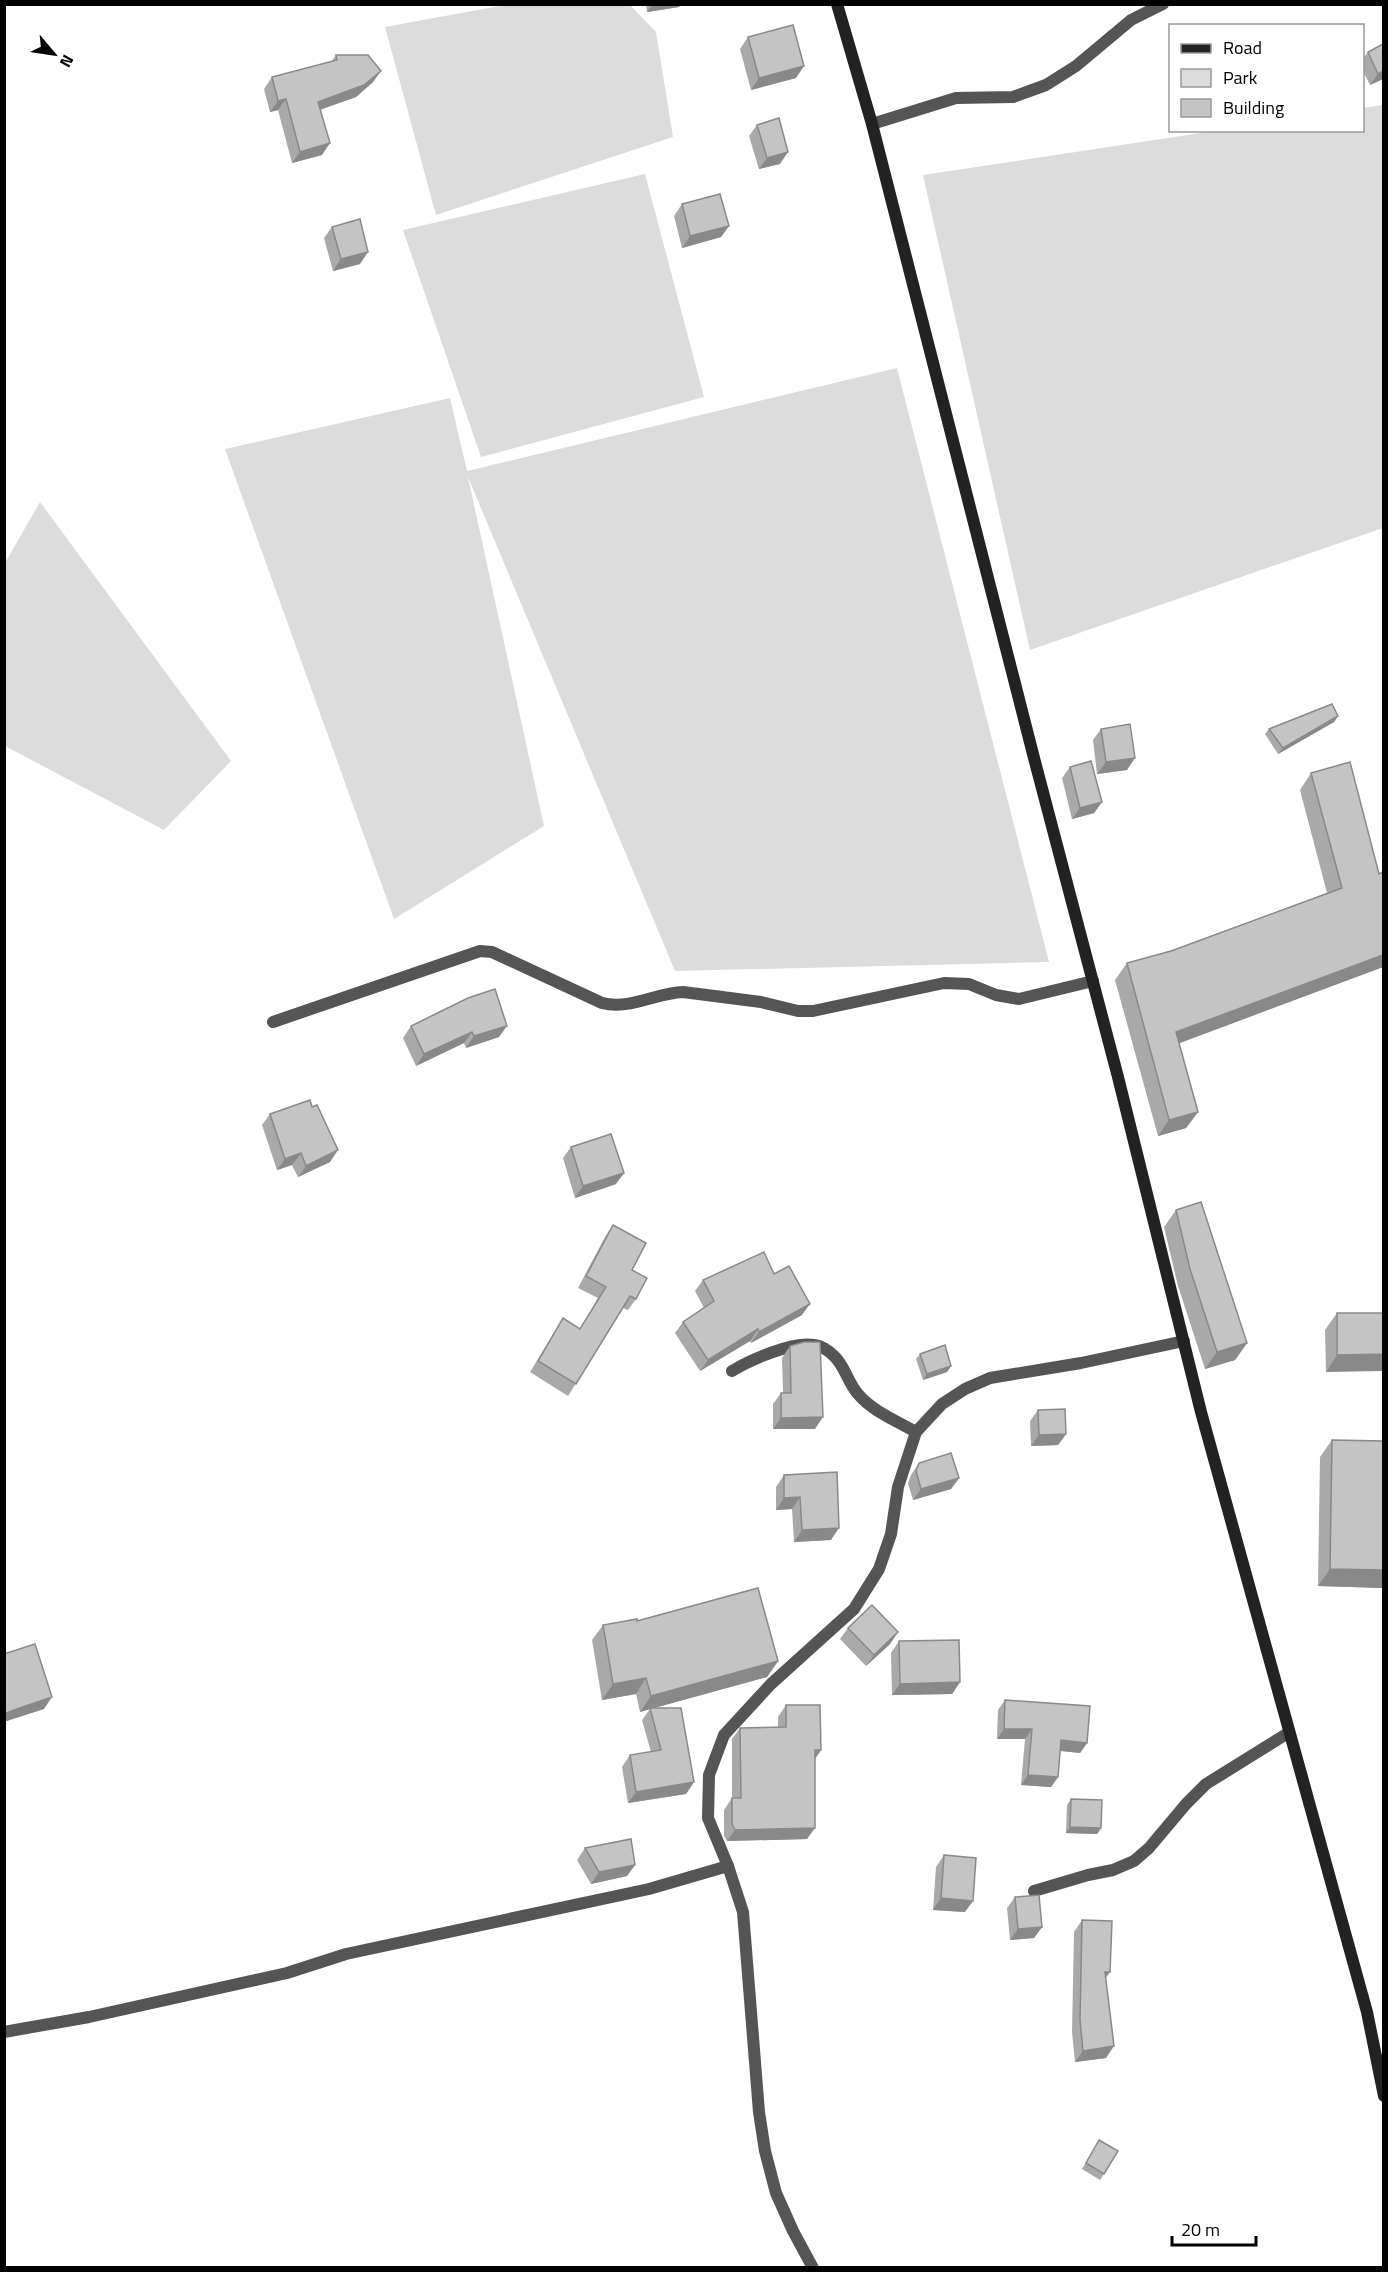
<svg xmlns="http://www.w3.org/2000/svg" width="1388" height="2272" font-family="'Titillium Web',sans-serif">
	<rect width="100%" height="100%" fill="#fff"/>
	<g fill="#dcdcdc">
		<polygon points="505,5 630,5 656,32 673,137 436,215 385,27"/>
		<polygon points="1382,105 1384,118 1383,528 1030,650 923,175 1214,131 1362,130 1363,108"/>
		<polygon points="645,174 704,397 481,457 403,230"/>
		<polygon points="897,368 1049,962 675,971 468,477 544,826 394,919 225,449 450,398 467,471"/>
		<polygon points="40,502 231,761 164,830 5,746 5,563"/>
	</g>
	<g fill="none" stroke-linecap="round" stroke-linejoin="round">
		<g stroke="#555" stroke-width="12">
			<polyline points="872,124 956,98 1013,97 1046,85 1076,66 1131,20 1163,4"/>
			<path d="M273 1022 480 951 492 952 602 1003C630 1010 656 993 683 992L761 1002 798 1011H813L944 983 969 984 996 995 1019 999 1093 981"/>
			<path d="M732 1371C750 1360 793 1341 814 1345 822 1346 828 1350 834 1356 845 1366 848 1383 858 1394 872 1411 897 1421 916 1432"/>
			<polyline points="1034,1891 1088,1875 1113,1870 1134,1861 1149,1848 1186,1804 1206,1784 1288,1733"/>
			<polyline points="4,2032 89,2017 287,1973 346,1954 649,1889 728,1866"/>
			<polyline points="813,2268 793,2231 776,2193 765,2151 759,2112 743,1912 728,1866 708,1818 709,1775 724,1735 771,1684 854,1609 879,1569 891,1534 898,1487 916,1432 942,1404 965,1389 990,1378 1081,1363 1184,1341"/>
		</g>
		<polyline stroke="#222" stroke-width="12" points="837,4 872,124 1034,758 1118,1077 1201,1412 1367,2012 1384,2096"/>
	</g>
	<g fill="#a9a9a9">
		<polygon points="646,4 681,4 679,7 647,12"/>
		<polygon points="748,37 796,78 751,90 740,49"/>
		<polygon points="1368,52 1383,79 1370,85 1362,69 1362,60"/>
		<polygon points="336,55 373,82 356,97 320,110 322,155 292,163 278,110 270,112 264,89 272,77 331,62"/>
		<polygon points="757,125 780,164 759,169 749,136"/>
		<polygon points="682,204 729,226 721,237 682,248 674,216"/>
		<polygon points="332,227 360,264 333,271 324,238"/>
		<polygon points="1338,716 1334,722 1278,754 1265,734 1269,729"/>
		<polygon points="1101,729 1127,770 1097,774 1093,740"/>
		<polygon points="1070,767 1102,802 1094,813 1072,819 1062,778"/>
		<polygon points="1311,773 1379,874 1383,872 1383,967 1179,1043 1198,1112 1186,1128 1158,1136 1115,980 1127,963 1171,951 1327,893 1300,790"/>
		<polygon points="468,998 499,1037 466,1048 464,1043 416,1066 403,1038 411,1026"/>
		<polygon points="270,1114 330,1162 298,1177 292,1165 277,1170 262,1125"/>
		<polygon points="571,1147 616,1184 575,1198 563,1158"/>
		<polygon points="1176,1210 1247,1343 1235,1360 1205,1369 1178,1286 1164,1227"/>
		<polygon points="613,1225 632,1270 636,1299 628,1310 623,1308 568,1396 530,1372 563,1318 580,1329 598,1298 578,1288 605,1237"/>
		<polygon points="774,1274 802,1315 751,1343 750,1341 700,1371 675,1333 683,1322 704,1308 695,1291 703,1280"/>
		<polygon points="1337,1313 1383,1313 1326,1372 1325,1330"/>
		<polygon points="790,1346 815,1429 773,1429 773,1404 781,1393 783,1393 782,1358"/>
		<polygon points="920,1354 951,1366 947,1372 923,1380 916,1359"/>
		<polygon points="1038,1410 1066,1434 1058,1445 1031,1446 1030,1421"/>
		<polygon points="1332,1440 1383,1441 1383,1588 1318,1586 1320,1457"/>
		<polygon points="919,1463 959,1478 951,1489 913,1500 908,1483 911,1475"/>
		<polygon points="784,1475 831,1540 794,1542 792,1509 776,1510 776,1487"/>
		<polygon points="637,1621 778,1661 767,1677 653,1708 694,1782 686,1794 628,1803 622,1767 630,1755 651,1752 642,1720 650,1709 640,1712 636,1694 602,1700 592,1640 603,1625"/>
		<polygon points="848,1628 898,1632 890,1644 866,1666 840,1639"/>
		<polygon points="899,1641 960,1682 952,1694 892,1695 891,1653"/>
		<polygon points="1005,1700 1087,1743 1080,1753 1060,1751 1058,1777 1051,1787 1021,1785 1025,1739 997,1739 998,1710"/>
		<polygon points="786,1705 821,1750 815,1758 807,1839 727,1841 724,1836 724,1810 732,1798 732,1739 740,1728 778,1727 778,1717"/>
		<polygon points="1071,1799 1101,1828 1097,1834 1066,1833 1067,1805"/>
		<polygon points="585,1848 635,1865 627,1876 591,1884 577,1860"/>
		<polygon points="944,1855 965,1912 933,1910 936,1867"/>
		<polygon points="1015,1897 1042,1927 1034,1938 1010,1940 1007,1908"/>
		<polygon points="1082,1920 1106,2058 1075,2062 1072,2032 1074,1932"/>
		<polygon points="1099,2140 1104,2174 1100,2180 1082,2169"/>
	</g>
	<g fill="#898989">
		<polygon points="653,4 681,4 679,7 647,12"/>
		<polygon points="804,66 796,78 751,90 759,78"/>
		<polygon points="381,71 373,82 356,97 310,113 318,102"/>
		<polygon points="1383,71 1383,79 1370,85 1378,74"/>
		<polygon points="286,99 278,110 270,112 278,101"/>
		<polygon points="330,143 322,155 292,163 300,152"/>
		<polygon points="788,152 780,164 759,169 767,158"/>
		<polygon points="729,226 721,237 682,248 690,236"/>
		<polygon points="368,252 360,264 333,271 341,259"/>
		<polygon points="1338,716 1334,722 1278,754 1283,748"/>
		<polygon points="1135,758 1127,770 1097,774 1106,762"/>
		<polygon points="1102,802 1094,813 1072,819 1080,808"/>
		<polygon points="1383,955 1383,967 1164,1049 1176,1032"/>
		<polygon points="507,1026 499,1037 466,1048 474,1036"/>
		<polygon points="472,1032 464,1043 416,1066 424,1054"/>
		<polygon points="1198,1112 1186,1128 1158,1136 1169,1120"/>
		<polygon points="338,1150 330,1162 298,1177 306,1166"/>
		<polygon points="301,1153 292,1165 277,1170 285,1159"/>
		<polygon points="624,1173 616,1184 575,1198 583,1186"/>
		<polygon points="810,1304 802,1315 751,1343 759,1332"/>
		<polygon points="758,1329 750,1341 700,1371 708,1360"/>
		<polygon points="1247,1343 1235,1360 1205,1369 1217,1352"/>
		<polygon points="1383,1354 1383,1371 1326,1372 1337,1355"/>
		<polygon points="951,1366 947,1372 923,1380 927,1374"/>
		<polygon points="823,1417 815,1429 773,1429 781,1418"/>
		<polygon points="1066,1434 1058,1445 1031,1446 1039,1435"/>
		<polygon points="959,1478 951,1489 913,1500 921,1489"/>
		<polygon points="800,1497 792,1509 776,1510 784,1498"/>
		<polygon points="839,1528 831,1540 794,1542 802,1530"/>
		<polygon points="1330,1569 1383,1570 1383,1588 1318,1586"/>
		<polygon points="898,1632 890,1644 866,1666 874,1655"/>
		<polygon points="778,1661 767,1677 640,1712 651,1696"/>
		<polygon points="646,1678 636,1694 602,1700 613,1684"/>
		<polygon points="960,1682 952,1694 892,1695 900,1684"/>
		<polygon points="52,1697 44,1709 4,1722 4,1714 14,1710"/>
		<polygon points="1004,1729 1032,1729 1025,1739 997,1739"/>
		<polygon points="1061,1740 1087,1743 1080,1753 1054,1750"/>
		<polygon points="815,1750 821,1750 813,1762"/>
		<polygon points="1028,1775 1058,1777 1051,1787 1021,1785"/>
		<polygon points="694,1782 686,1794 628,1803 636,1792"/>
		<polygon points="1070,1827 1101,1828 1097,1834 1066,1833"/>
		<polygon points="815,1828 807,1839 727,1841 735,1830"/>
		<polygon points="635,1865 627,1876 591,1884 599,1872"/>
		<polygon points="941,1898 973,1901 965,1912 933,1910"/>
		<polygon points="1042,1927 1034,1938 1010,1940 1018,1929"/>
		<polygon points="1105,1972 1110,1972 1102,1983"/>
		<polygon points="1114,2046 1106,2058 1075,2062 1083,2051"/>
	</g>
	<g fill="#c4c4c4" stroke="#898989" stroke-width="1.5">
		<polygon points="793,25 804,66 759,78 748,37"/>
		<polygon points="1383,44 1383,71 1378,74 1368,52"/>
		<polygon points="336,55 368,55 381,71 364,85 318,102 330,143 300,152 286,99 278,101 272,77 337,60"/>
		<polygon points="779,118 788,152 767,158 757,125"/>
		<polygon points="720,194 729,226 690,236 682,204"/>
		<polygon points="360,219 368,252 341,259 332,227"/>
		<polygon points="1332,704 1338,716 1283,748 1269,729"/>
		<polygon points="1130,724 1135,758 1106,762 1101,729"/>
		<polygon points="1091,761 1102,802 1080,808 1070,767"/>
		<polygon points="1350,762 1379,874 1383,872 1383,955 1176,1032 1198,1112 1169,1120 1127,963 1171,951 1342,888 1311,773"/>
		<polygon points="495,989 507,1026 474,1036 472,1032 424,1054 411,1026 468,998"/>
		<polygon points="310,1100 312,1107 317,1105 338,1150 306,1166 301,1153 285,1159 270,1114"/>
		<polygon points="611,1134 624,1173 583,1186 571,1147"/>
		<polygon points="1201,1202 1247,1343 1217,1352 1190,1269 1176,1210"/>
		<polygon points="613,1225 646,1243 632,1270 647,1278 636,1299 630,1296 576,1384 538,1361 563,1318 580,1329 606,1287 586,1276"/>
		<polygon points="764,1252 774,1274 789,1266 810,1304 759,1332 758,1329 708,1360 683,1322 714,1301 703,1280"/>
		<polygon points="1337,1313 1383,1313 1383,1354 1337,1355"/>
		<polygon points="804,1342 820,1342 823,1417 781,1418 781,1393 791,1393 790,1346"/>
		<polygon points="945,1345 951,1366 927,1374 920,1354"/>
		<polygon points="1065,1409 1066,1434 1039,1435 1038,1410"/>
		<polygon points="1332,1440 1383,1441 1383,1570 1330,1569"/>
		<polygon points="951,1453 959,1478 921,1489 916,1471 919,1463"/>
		<polygon points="837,1472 839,1528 802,1530 800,1497 784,1498 784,1475"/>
		<polygon points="758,1588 778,1661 651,1696 646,1678 613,1684 603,1625 637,1619 637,1621"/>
		<polygon points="872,1605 898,1632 874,1655 848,1628"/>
		<polygon points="959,1640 960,1682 900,1684 899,1641"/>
		<polygon points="35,1644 52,1697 14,1710 4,1714 4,1654"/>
		<polygon points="1005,1700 1090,1706 1087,1743 1061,1740 1058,1777 1028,1775 1032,1729 1004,1729"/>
		<polygon points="786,1705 820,1705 821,1750 815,1750 815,1828 735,1830 732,1824 732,1798 741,1798 740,1728 786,1727"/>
		<polygon points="650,1708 681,1708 694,1782 636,1792 630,1755 661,1750"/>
		<polygon points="1071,1799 1102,1800 1101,1828 1070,1827"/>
		<polygon points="631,1839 635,1865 599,1872 585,1848"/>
		<polygon points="944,1855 976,1858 973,1901 941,1898"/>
		<polygon points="1039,1895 1042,1927 1018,1929 1015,1897"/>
		<polygon points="1082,1920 1112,1921 1110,1972 1105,1972 1114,2046 1083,2051 1080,2020"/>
		<polygon points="1099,2140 1118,2151 1104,2174 1086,2163"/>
	</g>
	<rect width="1388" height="2272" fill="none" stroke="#000000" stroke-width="12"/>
	<rect x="1169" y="24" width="195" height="108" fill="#ffffff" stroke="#999999" stroke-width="1.5"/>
	<rect x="1181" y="44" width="30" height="9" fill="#222222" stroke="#999999" stroke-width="1.5"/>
	<text x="1223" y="54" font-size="18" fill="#000000">Road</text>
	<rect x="1181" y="69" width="30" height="18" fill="#dcdcdc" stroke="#999999" stroke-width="1.5"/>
	<text x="1223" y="84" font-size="18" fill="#000000">Park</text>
	<rect x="1181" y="99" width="30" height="18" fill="#c4c4c4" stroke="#999999" stroke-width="1.5"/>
	<text x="1223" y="114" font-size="18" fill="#000000">Building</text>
	<g transform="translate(54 54) rotate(119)" stroke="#ffffff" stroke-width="4.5" paint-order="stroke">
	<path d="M0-4.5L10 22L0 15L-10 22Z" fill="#000000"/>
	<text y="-9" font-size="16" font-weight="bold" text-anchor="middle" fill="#000000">N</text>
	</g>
	<path d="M1172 2236v9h84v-9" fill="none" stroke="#000000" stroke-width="3"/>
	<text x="1181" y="2236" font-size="18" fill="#000000" stroke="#ffffff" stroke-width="4.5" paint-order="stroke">20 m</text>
</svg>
